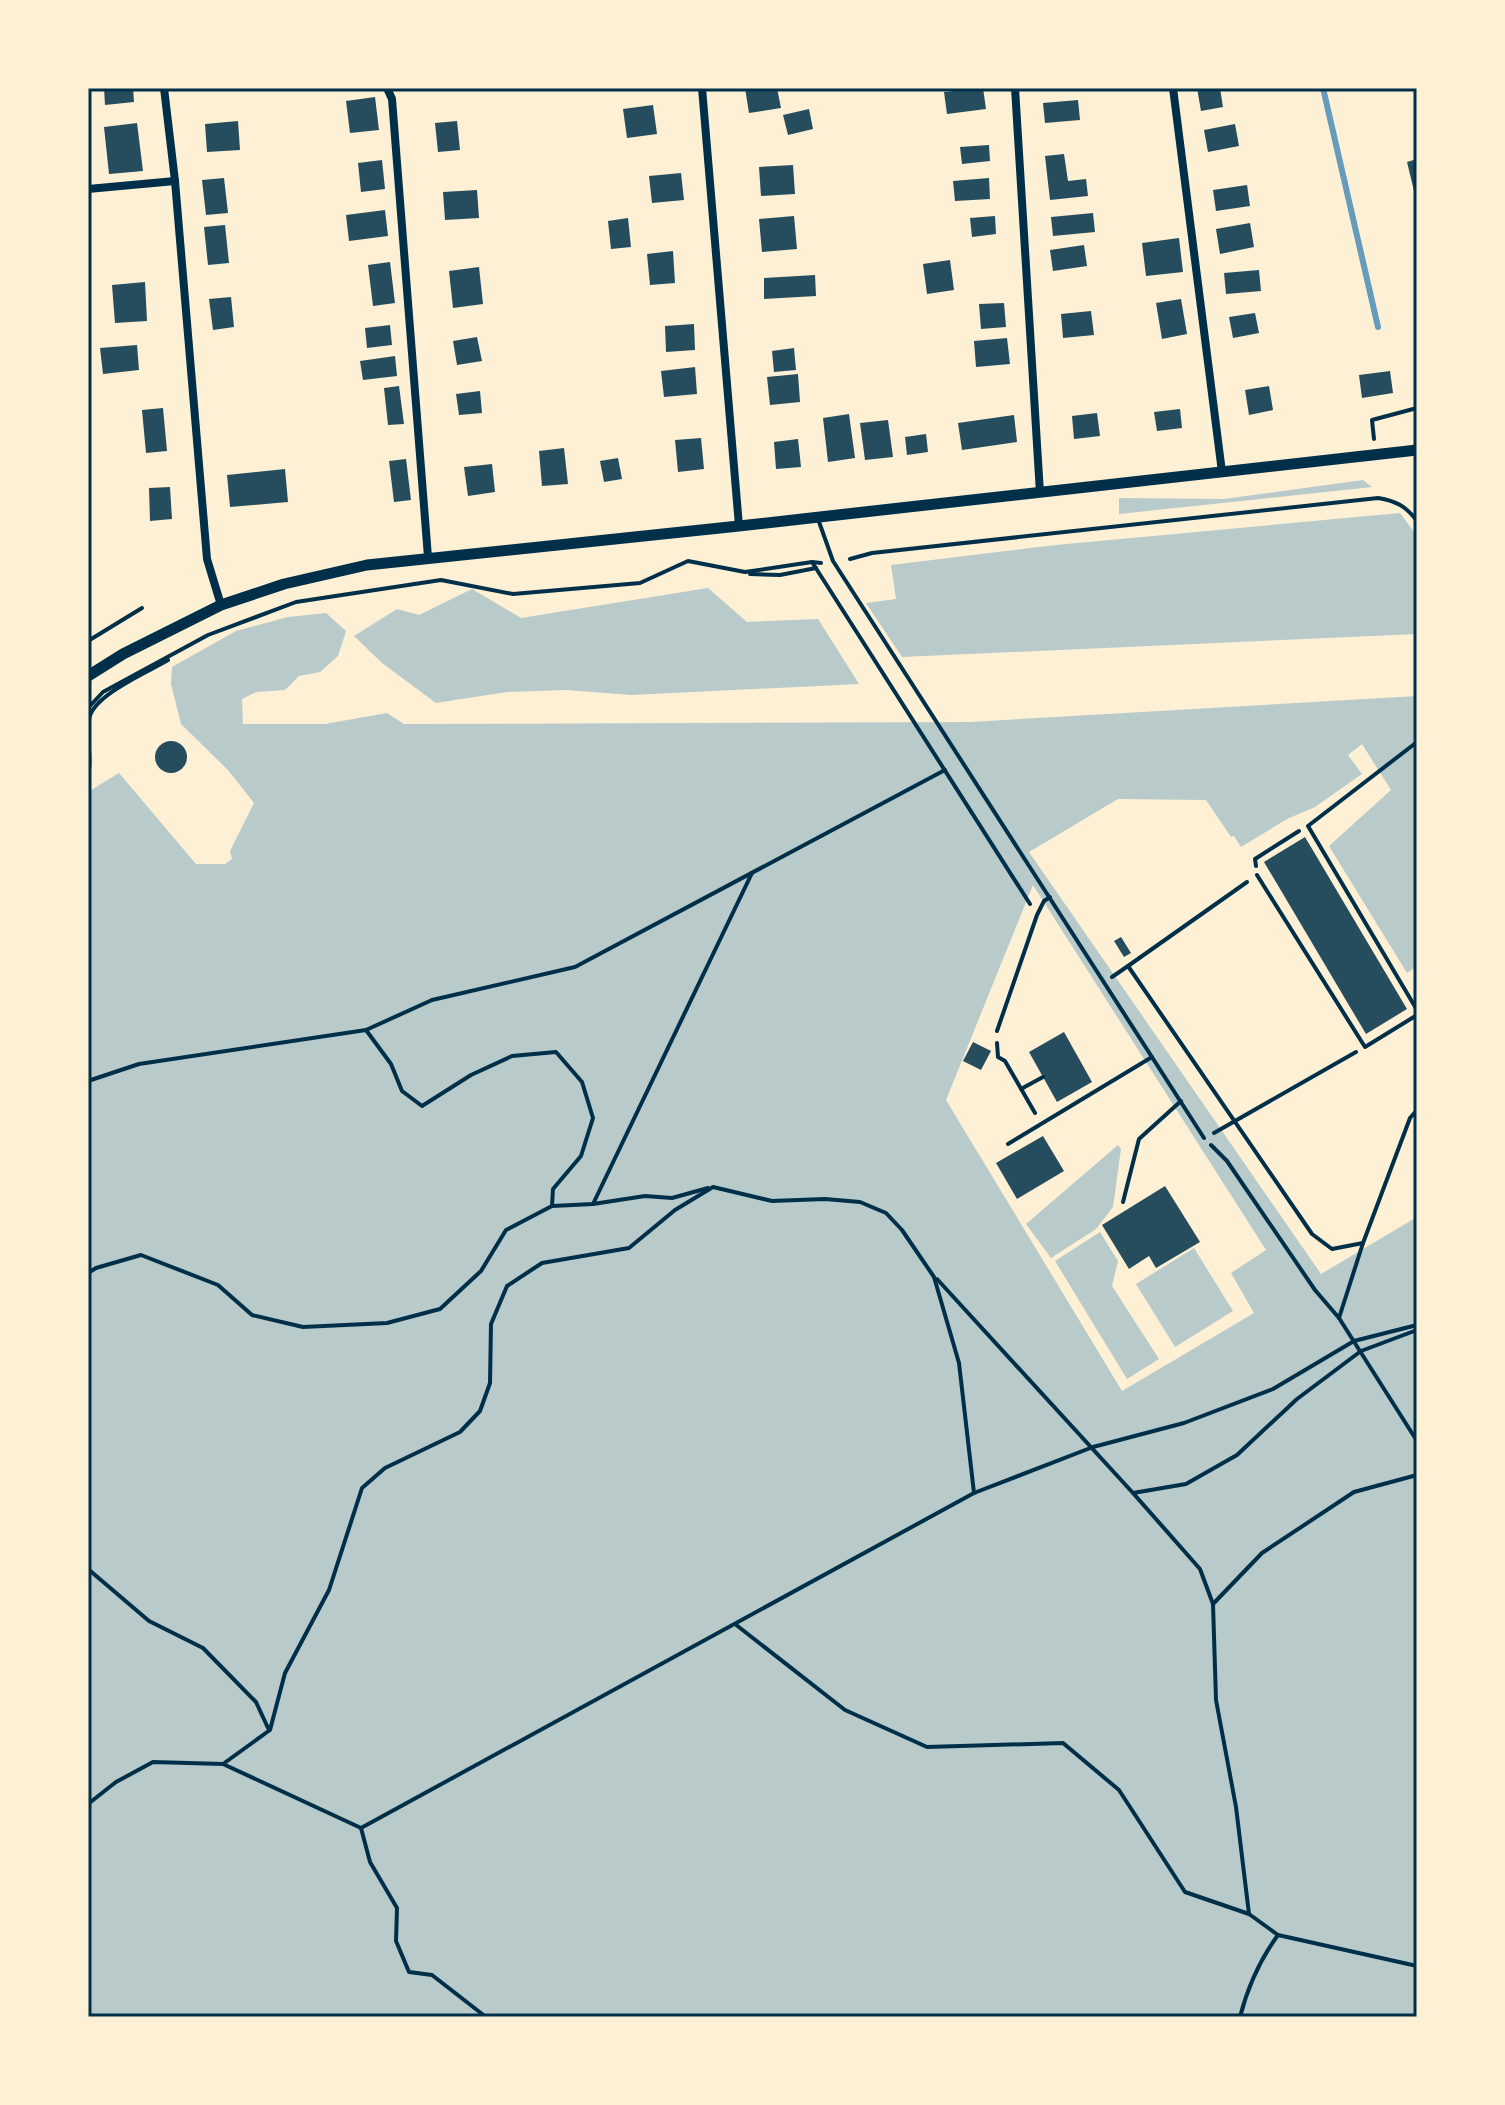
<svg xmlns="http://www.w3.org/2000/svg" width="1505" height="2105" font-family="Commissioner,sans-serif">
	<rect width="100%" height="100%" fill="#fdf0d5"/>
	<g fill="#b9caca" fill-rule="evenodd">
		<polygon points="1363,480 1372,487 1119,514 1119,498 1224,499"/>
		<polygon points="1400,513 1417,536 1417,634 902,657 866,603 896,599 891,565 1056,545"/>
		<polygon points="708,588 747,622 818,619 859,684 631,695 566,690 507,692 436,703 382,663 354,636 397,609 419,615 472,589 521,618"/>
		<path d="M326 613 346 631 338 656 320 672 299 676 285 690 256 692 242 699 243 724H325L387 713 404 724 970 722 1417 696V966L1407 973 1329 846 1391 790 1362 744 1348 755 1362 774 1315 807 1287 819 1241 847 1234 836 1231 837 1206 800 1118 799 1029 852 1321 1274 1417 1217V2017H88V792L119 773 196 864H225L232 859 230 851 254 803 228 770 181 724 171 684 172 667 236 631 288 617ZM1033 885 1266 1250 1231 1273 1254 1313 1122 1391 946 1100Z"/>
		<polygon points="1118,1145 1121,1149 1113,1207 1096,1229 1051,1258 1026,1224"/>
		<polygon points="1100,1232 1118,1261 1112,1286 1159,1359 1127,1379 1055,1261"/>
		<polygon points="1194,1248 1233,1311 1175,1347 1136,1284"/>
	</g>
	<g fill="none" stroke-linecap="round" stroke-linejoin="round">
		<polyline stroke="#669bbc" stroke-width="6" points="1323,88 1378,327"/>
	</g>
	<g fill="#264d5e">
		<polygon points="104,88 133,88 134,102 105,105"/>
		<polygon points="745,88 777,88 781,108 749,113"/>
		<polygon points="983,88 986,109 947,114 944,92"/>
		<polygon points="1197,88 1220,88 1223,107 1201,111"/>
		<polygon points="375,97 379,130 350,133 346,101"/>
		<polygon points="1078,100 1080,120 1045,123 1043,103"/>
		<polygon points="653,105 657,134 627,138 623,109"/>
		<polygon points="809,109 813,129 788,135 783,115"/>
		<polygon points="238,121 240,150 207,152 205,124"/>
		<polygon points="457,121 460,150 438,152 435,123"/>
		<polygon points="137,123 143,171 109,174 104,127"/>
		<polygon points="1235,124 1239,146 1208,152 1204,130"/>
		<polygon points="989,145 990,161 962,164 960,147"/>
		<polygon points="1064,154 1068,181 1086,179 1088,196 1050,200 1045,156"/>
		<polygon points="1417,159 1417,191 1414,191 1407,162"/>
		<polygon points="382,160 385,189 361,192 358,163"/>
		<polygon points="793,165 795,194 761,196 759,167"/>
		<polygon points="681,173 684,200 652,203 649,176"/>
		<polygon points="224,178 228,213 206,215 202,180"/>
		<polygon points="989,178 990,199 955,201 953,181"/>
		<polygon points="1247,185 1250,206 1216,211 1213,190"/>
		<polygon points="477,190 479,218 445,220 443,192"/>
		<polygon points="385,210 388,236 349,241 346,215"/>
		<polygon points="1093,213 1095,232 1053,236 1051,217"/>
		<polygon points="794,216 797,249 762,252 759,219"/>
		<polygon points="995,216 996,234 972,237 970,218"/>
		<polygon points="628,218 631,247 611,249 608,221"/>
		<polygon points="1250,223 1254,247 1220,254 1216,229"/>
		<polygon points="225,225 229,263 208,265 204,227"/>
		<polygon points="1179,238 1183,272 1146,276 1142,243"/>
		<polygon points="1084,245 1087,266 1053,271 1050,250"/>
		<polygon points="673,251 675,283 650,285 647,254"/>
		<polygon points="950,260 954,290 927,294 923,264"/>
		<polygon points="390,262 395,303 373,306 368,265"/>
		<polygon points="479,267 483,304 453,308 449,271"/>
		<polygon points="1259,270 1261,291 1226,294 1224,273"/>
		<polygon points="815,275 816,296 764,299 764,278"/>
		<polygon points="145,282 147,321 115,323 112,285"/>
		<polygon points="231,297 234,327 213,330 209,299"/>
		<polygon points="1181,299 1187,334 1162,339 1156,303"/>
		<polygon points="1004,303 1006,327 981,329 979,304"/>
		<polygon points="1091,311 1094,335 1063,338 1061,314"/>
		<polygon points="1255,313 1259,333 1233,338 1229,317"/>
		<polygon points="694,324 695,350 666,352 665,326"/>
		<polygon points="390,325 392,345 367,348 365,328"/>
		<polygon points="477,337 482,361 457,365 453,341"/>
		<polygon points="1007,338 1010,364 976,367 974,341"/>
		<polygon points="137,345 139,370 103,374 100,348"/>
		<polygon points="794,348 796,370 774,372 772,351"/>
		<polygon points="395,356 397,376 363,380 360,361"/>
		<polygon points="695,367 697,394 664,397 661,371"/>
		<polygon points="1390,371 1393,393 1362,398 1359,375"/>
		<polygon points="798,374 800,402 770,405 767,377"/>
		<polygon points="399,386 404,424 388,425 384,388"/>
		<polygon points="1269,386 1273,410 1249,415 1245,390"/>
		<polygon points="480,391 482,413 459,415 456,394"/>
		<polygon points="163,408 167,451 146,453 142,410"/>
		<polygon points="1180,409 1182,428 1157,431 1154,412"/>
		<polygon points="1097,413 1100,436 1074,439 1072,416"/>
		<polygon points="849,414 855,458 828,462 823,418"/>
		<polygon points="1014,415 1017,442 962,450 958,423"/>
		<polygon points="888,420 893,457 865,460 860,423"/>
		<polygon points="926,434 928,452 907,455 905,437"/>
		<polygon points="701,438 704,469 678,472 675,440"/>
		<polygon points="798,439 801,467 776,469 774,442"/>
		<polygon points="564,448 568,484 542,486 539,451"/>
		<polygon points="618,458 622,479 604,482 600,461"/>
		<polygon points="406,459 411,500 394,502 389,461"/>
		<polygon points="492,464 495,492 468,496 464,467"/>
		<polygon points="285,469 288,502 230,507 227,475"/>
		<polygon points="170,487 172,519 150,521 149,488"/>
		<circle cx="171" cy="757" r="16"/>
		<polygon points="1305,837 1407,1009 1366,1034 1264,862"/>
		<polygon points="1121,937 1131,953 1124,957 1114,941"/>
		<polygon points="1064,1032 1092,1082 1057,1102 1029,1052"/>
		<polygon points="973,1042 991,1051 981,1070 963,1061"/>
		<polygon points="1043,1136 1064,1171 1017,1199 996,1163"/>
		<polygon points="1165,1186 1200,1242 1156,1268 1149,1256 1129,1269 1102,1225"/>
	</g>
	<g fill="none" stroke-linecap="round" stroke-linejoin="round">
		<g stroke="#003049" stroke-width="4">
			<polyline points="1374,439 1372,420 1417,408"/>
			<path d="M850 559 872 553 1378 498C1396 501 1406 506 1417 521"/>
			<polyline points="812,562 1030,904"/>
			<polyline points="750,574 780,575 816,568"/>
			<polyline points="88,641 142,608"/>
			<polyline points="88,708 103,692 208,635 296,602 441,580 513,594 640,583 688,561 745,572 812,562 821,563"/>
			<path d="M88 776C93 757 85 737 89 719 93 695 148 672 168 660"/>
			<polyline points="1256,866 1255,859 1299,831"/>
			<polyline points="1128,966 1247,882"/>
			<polyline points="1112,977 1128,966 1312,1234 1332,1249 1363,1243"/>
			<polyline points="366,1030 391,1064 402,1091 422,1106 471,1075 512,1056 556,1052 582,1082 593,1118 581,1156 553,1189 552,1206"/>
			<polyline points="997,1043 998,1057 1005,1061 1035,1113"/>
			<polyline points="88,1081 139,1064 366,1030 432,1000 575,967 945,770"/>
			<polyline points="1021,1089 1043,1077"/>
			<polyline points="1214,1133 1356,1052"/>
			<polyline points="1211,1145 1227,1161 1315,1290 1339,1318 1417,1441"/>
			<polyline points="593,1204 752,873"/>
			<polyline points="88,1273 96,1268 141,1255 218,1285 252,1315 303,1327 387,1323 440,1309 481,1271 506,1230 552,1206 593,1204 645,1196 672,1198 708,1188"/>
			<polyline points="937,1279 1133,1493"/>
			<polyline points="1339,1318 1363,1243 1410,1118 1417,1110"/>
			<polyline points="88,1569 149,1621 203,1648 256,1702 268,1728"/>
			<polyline points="1213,1604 1262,1553 1354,1492 1417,1475"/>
			<polyline points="735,1624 845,1710 927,1747 1063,1743 1119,1790 1185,1892 1249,1914"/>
			<polyline points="223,1764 361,1828"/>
			<polyline points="88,1804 116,1782 153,1762 223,1764 270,1730 285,1673 329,1590 362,1488 385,1468 460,1432 480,1411 490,1383 491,1324 507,1286 542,1263 629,1248 675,1210 713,1187 772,1201 825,1199 860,1202 886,1213 902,1230 934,1277 959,1363 974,1493"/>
			<polyline points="1278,1935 1249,1914 1236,1807 1216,1700 1213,1604 1200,1569 1133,1493 1186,1484 1237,1455 1297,1399 1361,1351 1417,1330"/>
			<polyline points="486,2017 432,1975 409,1972 396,1941 397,1908 370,1862 361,1828 974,1493 1093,1447 1184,1423 1273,1389 1354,1341 1417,1325"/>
			<path d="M1240 2017C1248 1986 1259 1961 1278 1935L1417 1966"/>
		</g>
		<g stroke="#003049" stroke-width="4">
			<polyline points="818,519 833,561 1204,1138"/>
			<polyline points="1417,742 1308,826 1417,1010"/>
			<polyline points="1257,875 1365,1047 1417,1015"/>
			<polyline points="997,1031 1037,915 1044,901 1050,897"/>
			<polyline points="1008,1144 1152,1057"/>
			<polyline points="1123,1202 1139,1139 1181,1101"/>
		</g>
		<g stroke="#003049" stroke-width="8">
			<polyline points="164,88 175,181 207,559 221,605"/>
			<polyline points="387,88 392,99 428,557"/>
			<polyline points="702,88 739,526"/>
			<polyline points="1015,88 1040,493"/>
			<polyline points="1173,88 1222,472"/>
			<polyline points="88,189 175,181"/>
		</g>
		<polyline stroke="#003049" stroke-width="11" points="88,676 123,654 221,605 284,584 367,565 739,526 1417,450"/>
	</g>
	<rect width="1505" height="2105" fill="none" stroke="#fdf0d5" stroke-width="180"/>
	<rect x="90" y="90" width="1325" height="1925" fill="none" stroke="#003049" stroke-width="3"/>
</svg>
